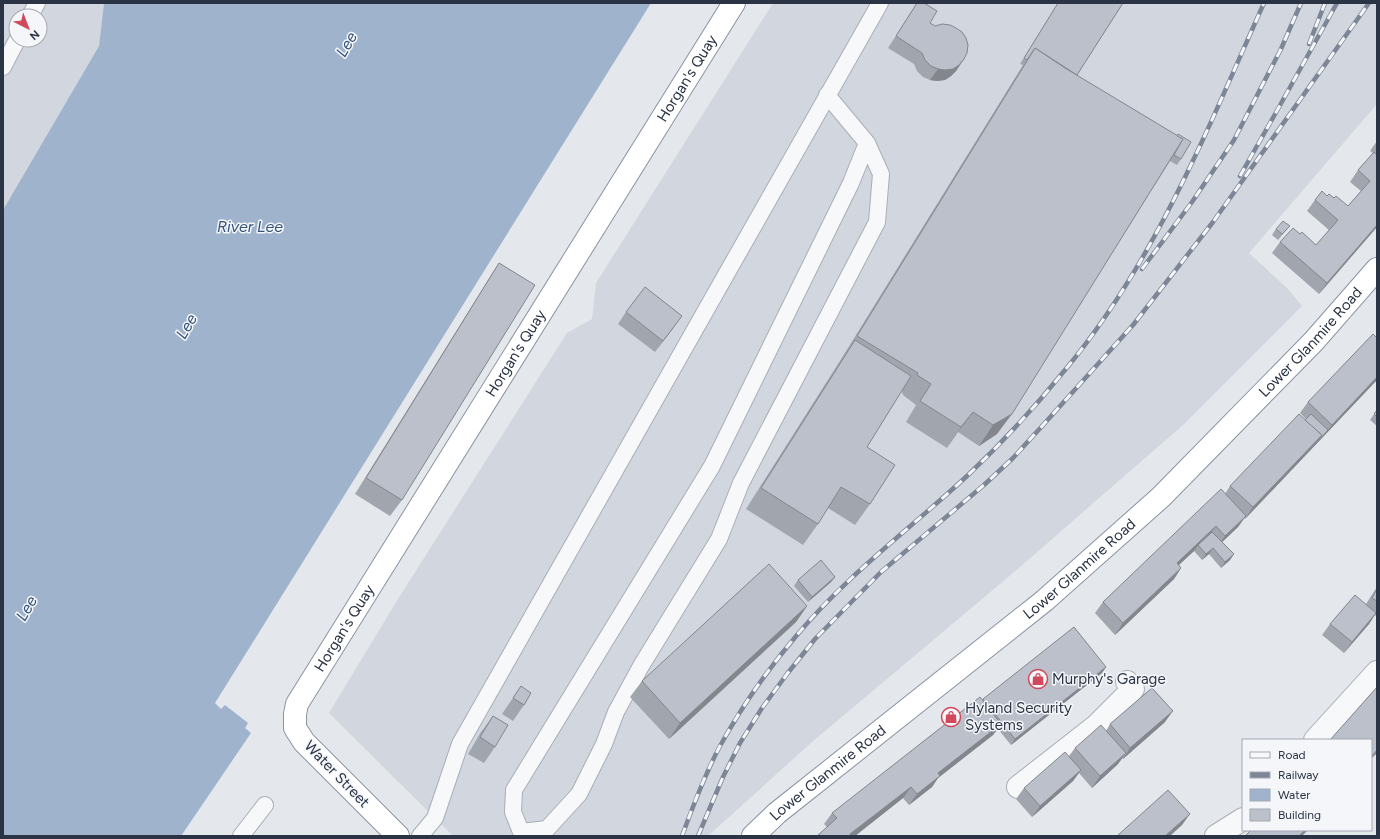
<svg xmlns="http://www.w3.org/2000/svg" width="1380" height="839" font-family="Figtree,sans-serif">
	<rect width="100%" height="100%" fill="#e4e7ec"/>
	<g fill="#d2d6de" fill-rule="evenodd">
		<path d="M3 3H104L99 46 3 210ZM16 16H40V40H16Z"/>
		<polygon points="773,3 1377,3 1377,104 1249,253 1288,289 1302,306 1183,425 1013,573 812,742 708,836 453,836 329,713 398,599 567,333 592,319 596,283"/>
	</g>
	<polygon fill="#9fb4cc" points="104,3 651,3 215,703 221,709 225,705 248,723 245,728 251,733 181,836 3,836 3,210 99,46"/>
	<g fill="none" stroke-linecap="round" stroke-linejoin="round">
		<g stroke="#a9aeb7" stroke-width="18">
			<g id="service">
				<polyline points="30,16 37,3"/>
				<polyline points="3,67 17,40"/>
				<polyline points="827,95 867,143 851,183 712,466 514,790 513,812 521,832 547,829 579,794 604,744 616,712 641,666 719,539 741,483 877,222 881,174 867,143"/>
				<polyline points="241,836 265,805"/>
				<polyline points="420,836 435,818 460,744 880,3"/>
			</g>
		</g>
		<g stroke="#a9aeb7" stroke-width="24">
			<polyline id="pedestrian" points="1018,787 1096,726 1133,689 1127,682"/>
		</g>
		<g stroke="#a9aeb7" stroke-width="24">
			<g id="minor">
				<polyline points="1315,740 1377,672"/>
				<polyline points="1216,836 1243,819"/>
			</g>
		</g>
		<g stroke="#8b94a3" stroke-width="24">
			<g id="trunk">
				<path id="s1" d="M398 836 304 742 295 728V714L297 704 734 3"/>
				<path id="s2" d="M753 836 777 813 1044 601 1161 497 1314 341 1377 269"/>
			</g>
		</g>
		<use href="#service" stroke="#f7f8fa" stroke-width="16"/>
		<use href="#pedestrian" stroke="#f7f8fa" stroke-width="22"/>
		<use href="#minor" stroke="#f7f8fa" stroke-width="22"/>
		<use href="#trunk" stroke="#fff" stroke-width="22"/>
		<g stroke="#7d8696" stroke-width="4.5">
			<g id="rail">
				<polyline points="1309,44 1325,3"/>
				<polyline points="1240,176 1274,116 1337,3"/>
				<polyline points="1142,269 1192,202 1234,140 1281,49 1301,3"/>
				<path d="M682 836C693 806 705 774 720 746 742 706 768 669 797 635 847 575 910 529 967 476 1002 443 1035 407 1065 370 1155 262 1207 130 1264 3"/>
				<polyline points="698,836 723,777 740,743 762,708 787,674 815,639 881,572 984,485 1013,458 1044,424 1133,325 1213,222 1369,3"/>
			</g>
		</g>
		<use href="#rail" stroke="#f4f6f9" stroke-width="3" stroke-dasharray="9" stroke-linecap="butt"/>
	</g>
	<g fill="#a1a5ae">
		<polygon points="917,3 930,23 964,59 956,71 951,76 945,80 937,81 930,80 923,77 917,71 914,64 888,48"/>
		<polygon points="1058,3 1123,3 1077,75 1181,159 1177,165 1170,161 997,434 979,446 958,432 947,448 906,422 916,405 903,395 903,394 901,392 867,447 870,504 855,525 828,508 818,524 803,545 746,509 843,356 1023,65 1020,64"/>
		<polygon points="1377,141 1377,227 1319,294 1272,253 1280,242 1300,234 1316,245 1329,230 1307,211 1315,200 1327,196 1334,198 1348,206 1361,191 1350,182 1358,170 1373,153 1370,151"/>
		<polygon points="1290,226 1278,240 1272,235 1276,229"/>
		<polygon points="499,263 402,500 390,516 355,494 488,280"/>
		<polygon points="626,312 674,327 655,352 618,324"/>
		<polygon points="1377,380 1245,519 1244,518 1238,527 1222,542 1234,554 1230,560 1221,568 1209,554 1202,560 1194,551 1179,565 1181,568 1174,579 1115,635 1095,613 1103,602 1225,494 1230,486 1305,420 1306,419 1300,413 1308,402"/>
		<polygon points="1377,410 1377,426 1370,420"/>
		<polygon points="835,577 831,582 808,602 794,586 798,580"/>
		<polygon points="1377,587 1377,617 1375,615 1369,624 1344,653 1322,635 1330,624 1366,604"/>
		<polygon points="807,606 796,622 669,739 630,697 642,681"/>
		<polygon points="1106,667 1102,673 1011,745 998,729 993,735 938,778 932,787 909,805 903,798 855,836 817,836 827,827 824,824 832,813 983,699"/>
		<polygon points="521,686 524,705 513,721 502,714"/>
		<polygon points="493,716 495,747 484,763 468,754 481,732"/>
		<polygon points="1165,722 1123,759 1122,758 1118,764 1092,788 1079,773 1073,781 1032,817 1016,799 1024,788 1069,756 1075,748 1106,731 1110,724"/>
	</g>
	<g fill="#83868d">
		<polygon points="964,59 956,71 951,76 945,80 937,81 930,80 938,69"/>
		<polygon points="1377,225 1377,227 1319,294 1327,283"/>
		<polygon points="682,316 674,327 655,352 663,341"/>
		<polygon points="1377,377 1377,380 1245,519 1253,507 1322,435 1328,430 1332,425"/>
		<polygon points="973,412 958,432 947,448 961,427"/>
		<polygon points="1012,414 997,434 979,446 993,425"/>
		<polygon points="1246,516 1238,527 1217,547 1225,536"/>
		<polygon points="1216,526 1208,537 1198,545 1194,551 1169,574 1177,563"/>
		<polygon points="1213,548 1209,554 1202,560 1206,554"/>
		<polygon points="1234,554 1230,560 1221,568 1225,562"/>
		<polygon points="1181,568 1174,579 1115,635 1123,623"/>
		<polygon points="835,577 831,582 808,602 812,597"/>
		<polygon points="807,606 796,622 669,739 680,723"/>
		<polygon points="1376,613 1369,624 1344,653 1352,642"/>
		<polygon points="1106,667 1102,673 1011,745 1015,739"/>
		<polygon points="1173,711 1165,722 1123,759 1130,748"/>
		<polygon points="1001,724 993,735 938,778 932,787 909,805 917,794 938,773"/>
		<polygon points="1377,750 1377,753 1371,759 1371,757"/>
		<polygon points="1126,753 1118,764 1092,788 1100,776"/>
		<polygon points="1081,770 1073,781 1032,817 1040,806"/>
		<polygon points="911,787 903,798 855,836 849,836 850,834"/>
		<polygon points="1190,814 1182,825 1170,836 1165,836"/>
		<polygon points="1305,830 1308,830 1302,836 1299,836"/>
	</g>
	<g fill="#bbc0ca" stroke="#83868d">
		<polygon points="917,3 924,3 937,11 930,23 935,26 942,24 950,25 956,28 962,32 966,38 968,45 967,53 964,59 959,65 953,69 945,70 938,69 931,66 925,60 922,53 896,36"/>
		<polygon points="1058,3 1123,3 1077,75 1035,48 1027,60 1024,58"/>
		<polygon points="1035,48 1065,68 1183,139 1012,414 993,425 973,412 961,427 920,401 931,384 917,375 918,373 857,336"/>
		<polygon points="1178,134 1191,142 1181,159 1174,155 1183,139 1177,136"/>
		<polygon points="1374,152 1377,155 1377,225 1327,283 1280,242 1293,228 1300,234 1302,232 1316,245 1338,220 1315,200 1322,191 1327,196 1329,194 1334,198 1336,196 1348,206 1370,181 1358,170"/>
		<polygon points="1283,221 1290,226 1282,234 1276,229"/>
		<polygon points="499,263 535,285 402,500 366,478"/>
		<polygon points="645,287 682,316 663,341 626,312"/>
		<polygon points="1373,334 1377,338 1377,377 1332,425 1308,402"/>
		<polygon points="855,340 911,376 867,447 895,465 870,504 841,487 818,524 761,488"/>
		<polygon points="1377,410 1377,417 1374,414"/>
		<polygon points="1299,414 1322,435 1253,507 1230,486"/>
		<polygon points="1311,414 1328,430 1318,441 1322,435 1305,420"/>
		<polygon points="1221,489 1246,516 1225,536 1216,526 1177,563 1181,568 1123,623 1103,602"/>
		<polygon points="1212,532 1234,554 1225,562 1213,548 1206,554 1198,545"/>
		<polygon points="821,560 835,577 812,597 798,580"/>
		<polygon points="769,564 807,606 680,723 642,681"/>
		<polygon points="1377,589 1377,601 1372,598"/>
		<polygon points="1355,595 1376,613 1352,642 1330,624"/>
		<polygon points="1074,627 1106,667 1015,739 983,699"/>
		<polygon points="521,686 531,693 524,705 513,698"/>
		<polygon points="1377,687 1377,750 1371,757 1371,740 1330,740"/>
		<polygon points="1152,688 1173,711 1130,748 1110,724"/>
		<polygon points="980,697 1001,724 938,773 940,776 917,794 911,787 850,834 852,836 817,836 837,818 832,813"/>
		<polygon points="493,716 508,725 495,747 480,737"/>
		<polygon points="1101,725 1126,753 1100,776 1075,748"/>
		<polygon points="1065,752 1081,770 1040,806 1024,788"/>
		<polygon points="1168,790 1190,814 1165,836 1117,836"/>
		<polygon points="1251,830 1305,830 1299,836 1245,836"/>
	</g>
	<defs>
		<g id="shop-ring" transform="scale(1)"><circle r="9.5" fill="#f4f6f9" stroke="#d1495b" stroke-width="1.5"/><path d="M-5-2.5h2.3a2.7 3.5 0 0 1 5.4 0H5L5.5 6h-11ZM-1.5-2.5h3a1.5 2.3 0 0 0-3 0Z" fill="#d1495b"/></g>
	</defs>
	<g fill-rule="evenodd">
		<use href="#shop-ring" x="1038" y="679"/>
		<use href="#shop-ring" x="951" y="717"/>
	</g>
	<g text-anchor="middle" stroke-width="3" stroke-linejoin="round" paint-order="stroke">
		<g font-size="15" fill="#2b3445" stroke="#f4f6f9">
			<text dy="5" stroke="none"><textPath href="#s1" startOffset="911">Horgan's Quay</textPath></text>
			<text dy="5" stroke="none"><textPath href="#s2" startOffset="746">Lower Glanmire Road</textPath></text>
			<text dy="5" stroke="none"><textPath href="#s1" startOffset="587">Horgan's Quay</textPath></text>
			<text dy="5" stroke="none"><textPath href="#s2" startOffset="422">Lower Glanmire Road</textPath></text>
			<text dy="5" stroke="none"><textPath href="#s1" startOffset="263">Horgan's Quay</textPath></text>
			<text dy="5" stroke="none"><textPath href="#s2" startOffset="98">Lower Glanmire Road</textPath></text>
			<text transform="translate(337 774) rotate(46)" y="5">Water Street</text>
		</g>
		<g font-size="15" fill="#2b3445" stroke="#f4f6f9" text-anchor="start">
			<text x="1052" y="684">Murphy's Garage</text>
			<text x="965" y="713">Hyland Security<tspan x="965" dy="17">Systems</tspan></text>
		</g>
		<g font-size="16" font-style="italic" fill="#34527a" stroke="#f4f6f9">
			<text transform="translate(346 44) rotate(-60)" y="6">Lee</text>
			<text x="250" y="232">River Lee</text>
			<text transform="translate(186 326) rotate(-60)" y="6">Lee</text>
			<text transform="translate(26 608) rotate(-60)" y="6">Lee</text>
		</g>
	</g>
	<rect width="1380" height="839" fill="none" stroke="#2b3445" stroke-width="8"/>
	<rect x="1242" y="739" width="130" height="92" fill="#f4f6f9" stroke="#a4a8b1"/>
	<rect x="1250" y="752" width="20" height="6" fill="#f7f8fa" stroke="#a4a8b1"/>
	<text x="1278" y="759" font-size="12" fill="#2b3445">Road</text>
	<rect x="1250" y="772" width="20" height="6" fill="#7d8696" stroke="#a4a8b1"/>
	<text x="1278" y="779" font-size="12" fill="#2b3445">Railway</text>
	<rect x="1250" y="789" width="20" height="12" fill="#9fb4cc" stroke="#a4a8b1"/>
	<text x="1278" y="799" font-size="12" fill="#2b3445">Water</text>
	<rect x="1250" y="809" width="20" height="12" fill="#bbc0ca" stroke="#a4a8b1"/>
	<text x="1278" y="819" font-size="12" fill="#2b3445">Building</text>
	<g transform="translate(28 28) rotate(138)"><circle r="19" fill="#f4f6f9" stroke="#a4a8b1"/>
	<path d="M0-3L7 15L0 10L-7 15Z" fill="#d1495b"/>
	<text y="-6" font-size="11" font-weight="bold" text-anchor="middle" fill="#2b3445">N</text>
	</g>
</svg>
